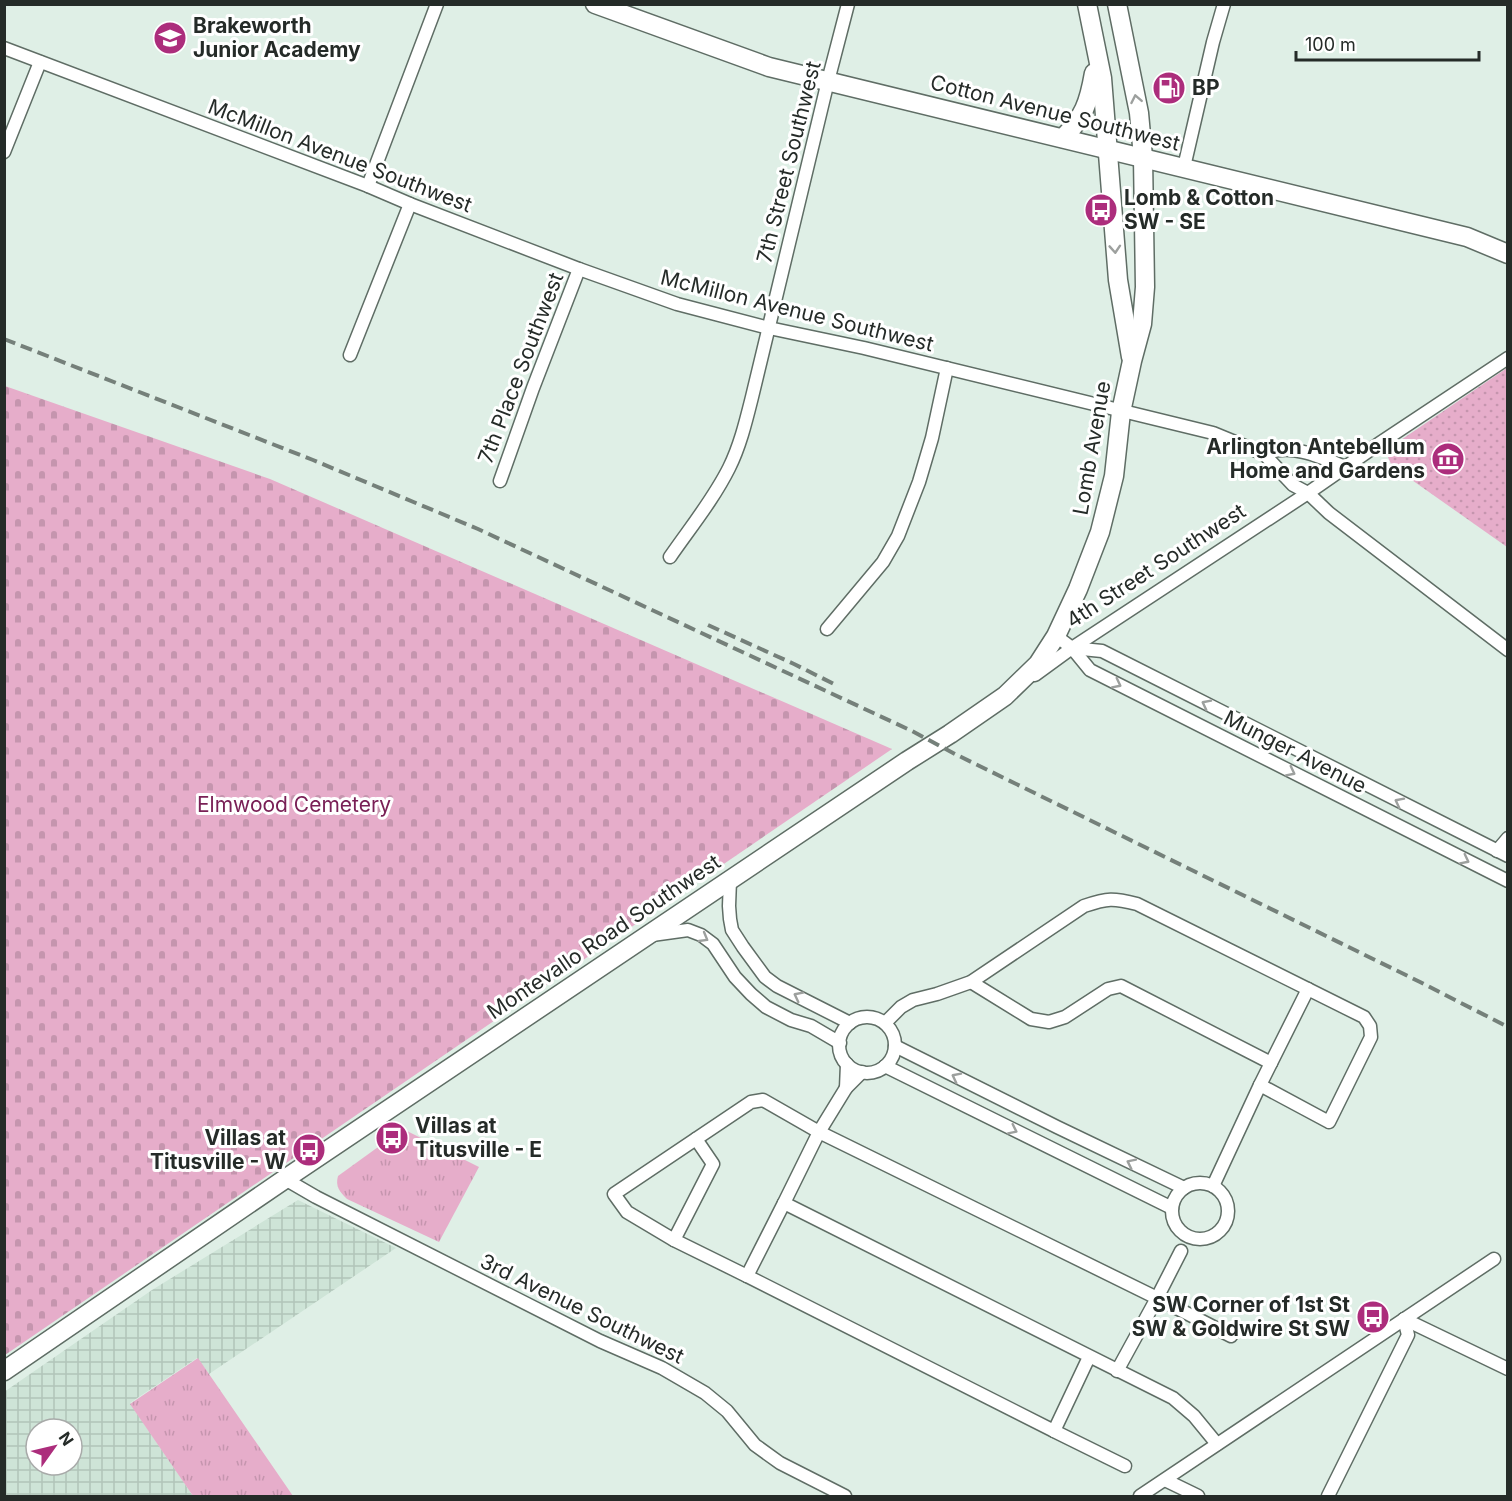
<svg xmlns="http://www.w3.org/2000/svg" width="1512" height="1501" font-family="Inter,sans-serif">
	<defs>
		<pattern id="industrial-grid" width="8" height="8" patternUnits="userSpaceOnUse" patternTransform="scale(1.5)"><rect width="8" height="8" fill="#cee4d7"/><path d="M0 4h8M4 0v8" fill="none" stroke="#b1c4b9"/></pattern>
		<pattern id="grass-tufts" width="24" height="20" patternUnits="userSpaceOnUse" patternTransform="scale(1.5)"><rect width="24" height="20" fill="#e6adca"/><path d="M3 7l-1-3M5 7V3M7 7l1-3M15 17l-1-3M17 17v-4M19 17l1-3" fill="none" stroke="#c595ae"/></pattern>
		<pattern id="cemetery-stones" width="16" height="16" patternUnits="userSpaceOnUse" patternTransform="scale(1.5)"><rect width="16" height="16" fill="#e6adca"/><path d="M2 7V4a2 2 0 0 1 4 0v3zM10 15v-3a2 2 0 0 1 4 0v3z" fill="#c595ae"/></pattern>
		<pattern id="park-dots" width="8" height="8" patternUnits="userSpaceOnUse" patternTransform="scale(1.5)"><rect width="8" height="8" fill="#e6adca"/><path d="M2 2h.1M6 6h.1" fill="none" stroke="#c595ae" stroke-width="1.8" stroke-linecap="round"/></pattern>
	</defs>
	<rect width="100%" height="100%" fill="#dfefe6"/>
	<path fill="url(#industrial-grid)" fill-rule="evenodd" d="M298 1200 396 1248 209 1374 197 1358 130 1403 193 1496H5L4 1392 152 1290ZM36 1429H72V1465H36Z"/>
	<g fill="url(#grass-tufts)">
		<path d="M403 1129 479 1167 439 1242 347 1199C340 1192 335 1187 338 1176Z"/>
		<polygon points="198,1358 209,1374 293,1496 193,1496 130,1404"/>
	</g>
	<polygon fill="url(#cemetery-stones)" points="5,386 270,479 892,749 5,1355"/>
	<polygon fill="url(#park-dots)" points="1507,368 1507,547 1392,466 1386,453 1395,444"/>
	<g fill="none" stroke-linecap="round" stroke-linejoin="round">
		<g stroke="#5f6d65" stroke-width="15">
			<g id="street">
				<polyline points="4,48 368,186 410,204 579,269 677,304 769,328 864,348 1213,433 1264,454 1293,485 1308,493 1329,513 1508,650"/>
				<polyline points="4,152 40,62"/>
				<polyline points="1184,167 1213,42 1224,4"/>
				<polyline points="368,186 437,4"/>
				<polyline points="350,355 410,204"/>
				<path d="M1264 454C1291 443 1319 456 1345 467"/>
				<polyline points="500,481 533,388 579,269"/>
				<path d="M670 557C690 528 713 500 729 468 740 446 746 421 752 397L828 81 848 4"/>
				<polyline points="827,629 883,562 898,536 919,482 932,438 947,368"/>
				<polyline points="1056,636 1072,648 1090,670 1508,881"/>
				<polyline points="1072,648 1102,651 1508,856"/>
				<polyline points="1035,675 1072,648 1308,493 1380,443 1508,358"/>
				<polyline points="1497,851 1508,838"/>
				<polyline points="730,880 729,906 730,919 732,930 743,947 765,977 777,986 850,1023"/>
				<polyline points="652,935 688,930 701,935 713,944 735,977 751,994 766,1007 791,1020 811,1026 840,1043"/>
				<polyline points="971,982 1031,1019 1049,1022 1065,1017 1108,989 1121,986 1271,1063"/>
				<circle cx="867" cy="1045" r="28"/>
				<path d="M885 1023 901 1007 913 1000 937 994 971 982 1084 906C1108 898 1113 898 1137 904L1364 1017 1370 1026 1371 1037 1329 1122 1260 1085 1213 1186"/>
				<polyline points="895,1046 1057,1127 1184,1188"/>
				<polyline points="847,1064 846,1088 862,1072"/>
				<polyline points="885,1066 1172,1208"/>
				<polyline points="1260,1085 1308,989"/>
				<polyline points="696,1139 713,1164 674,1240 747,1276"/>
				<polyline points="285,1179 316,1197 600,1341 662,1368 705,1393 727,1411 755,1445 780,1463 845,1496"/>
				<circle cx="1200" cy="1211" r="28"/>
				<polyline points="784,1203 819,1132 1157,1298 1117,1371"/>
				<polyline points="674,1240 627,1212 614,1194 751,1102 763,1100 819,1132 846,1088"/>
				<polyline points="1181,1251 1157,1298 1231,1336"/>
				<polyline points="1404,1319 1508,1369"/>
				<polyline points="1089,1357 1054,1431 747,1276 784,1203 1173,1398 1194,1416 1217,1444"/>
				<polyline points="1054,1431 1125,1466"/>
				<polyline points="1165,1480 1198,1496"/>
				<polyline points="1140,1496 1494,1259"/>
				<polyline points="1328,1496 1408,1335 1404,1319"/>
			</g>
		</g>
		<g stroke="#5f6d65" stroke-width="21">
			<g id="secondary">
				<polyline points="595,4 769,67 1467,237 1508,254"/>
				<polyline points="1087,4 1102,78 1118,280 1131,357"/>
				<path d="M1063 138C1084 117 1089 102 1094 73"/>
				<polyline points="4,1371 285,1179 907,761 950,734 1005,696 1038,664 1056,636 1078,589 1100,532 1114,476 1121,412 1132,361 1142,324 1145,287 1143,157 1139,113 1117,4"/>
			</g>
		</g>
		<use href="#street" stroke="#fff" stroke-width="12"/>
		<use href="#secondary" stroke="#fff" stroke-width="18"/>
		<g stroke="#75807a" stroke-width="4" stroke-dasharray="12 6" stroke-linecap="butt">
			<polyline points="4,339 313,460 478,529 912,731 955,754 1420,982 1508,1027"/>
			<polyline points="708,625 794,664 836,685"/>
		</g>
	</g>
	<defs><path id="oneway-chevron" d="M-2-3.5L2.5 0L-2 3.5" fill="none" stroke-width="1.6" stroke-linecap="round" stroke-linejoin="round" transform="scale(1.5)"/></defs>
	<g stroke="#9da09e">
		<use href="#oneway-chevron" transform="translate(1136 99) rotate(-101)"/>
		<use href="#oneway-chevron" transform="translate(1115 249) rotate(86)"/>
		<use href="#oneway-chevron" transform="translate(1117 684) rotate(27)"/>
		<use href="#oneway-chevron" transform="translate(1206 704) rotate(-153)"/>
		<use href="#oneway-chevron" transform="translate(1291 772) rotate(27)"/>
		<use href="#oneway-chevron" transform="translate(1399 802) rotate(-153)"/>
		<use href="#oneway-chevron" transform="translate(1465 860) rotate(27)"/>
		<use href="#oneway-chevron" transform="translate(704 938) rotate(30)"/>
		<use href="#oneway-chevron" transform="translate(798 996) rotate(-153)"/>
		<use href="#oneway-chevron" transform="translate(956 1077) rotate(-153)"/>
		<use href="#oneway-chevron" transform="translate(1013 1130) rotate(26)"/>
		<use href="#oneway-chevron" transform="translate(1131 1163) rotate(-154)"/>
	</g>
	<defs>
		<g id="school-disc" transform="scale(1.725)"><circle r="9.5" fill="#ac2d7c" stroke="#fff"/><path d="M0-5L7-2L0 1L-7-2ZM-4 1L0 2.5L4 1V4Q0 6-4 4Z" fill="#fff"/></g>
		<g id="fuel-disc" transform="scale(1.725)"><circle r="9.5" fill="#ac2d7c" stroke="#fff"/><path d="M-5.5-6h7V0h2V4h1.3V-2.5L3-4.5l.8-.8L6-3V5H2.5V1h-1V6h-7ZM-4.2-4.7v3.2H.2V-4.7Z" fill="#fff"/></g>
		<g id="bus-disc" transform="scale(1.725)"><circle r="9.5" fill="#ac2d7c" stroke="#fff"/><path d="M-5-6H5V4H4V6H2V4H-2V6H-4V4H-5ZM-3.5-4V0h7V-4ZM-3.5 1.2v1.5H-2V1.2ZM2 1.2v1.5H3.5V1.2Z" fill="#fff"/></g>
		<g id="museum-disc" transform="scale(1.725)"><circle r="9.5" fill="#ac2d7c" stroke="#fff"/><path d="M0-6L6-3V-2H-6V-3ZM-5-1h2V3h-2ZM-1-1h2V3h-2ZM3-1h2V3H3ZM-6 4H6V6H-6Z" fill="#fff"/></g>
	</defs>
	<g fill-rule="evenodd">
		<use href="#school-disc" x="170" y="38"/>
		<use href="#fuel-disc" x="1169" y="88"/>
		<use href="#bus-disc" x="1101" y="210"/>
		<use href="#museum-disc" x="1448" y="459"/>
		<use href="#bus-disc" x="392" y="1138"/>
		<use href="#bus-disc" x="309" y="1150"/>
		<use href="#bus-disc" x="1373" y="1317"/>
	</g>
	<g text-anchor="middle" stroke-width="6" stroke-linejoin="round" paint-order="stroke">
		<g font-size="21" font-weight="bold" fill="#252b28" stroke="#fff" text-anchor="start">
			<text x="193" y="33">Brakeworth<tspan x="193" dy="24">Junior Academy</tspan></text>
			<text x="1192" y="95">BP</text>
			<text x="1124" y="205">Lomb &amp; Cotton<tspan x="1124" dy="24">SW - SE</tspan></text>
			<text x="1425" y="454" text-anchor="end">Arlington Antebellum<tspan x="1425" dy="24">Home and Gardens</tspan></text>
			<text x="415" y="1133">Villas at<tspan x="415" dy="24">Titusville - E</tspan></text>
			<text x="286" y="1145" text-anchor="end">Villas at<tspan x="286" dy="24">Titusville - W</tspan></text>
			<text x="1350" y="1312" text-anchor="end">SW Corner of 1st St<tspan x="1350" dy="24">SW &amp; Goldwire St SW</tspan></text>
		</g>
		<g font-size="21" fill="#252b28" stroke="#fff">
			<text transform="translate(1055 113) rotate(14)" y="7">Cotton Avenue Southwest</text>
			<text transform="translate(340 156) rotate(21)" y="7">McMillon Avenue Southwest</text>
			<text transform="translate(789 162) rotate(-76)" y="7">7th Street Southwest</text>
			<text transform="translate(797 311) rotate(14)" y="7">McMillon Avenue Southwest</text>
			<text transform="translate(521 368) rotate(-69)" y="7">7th Place Southwest</text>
			<text transform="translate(1092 448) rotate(-80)" y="7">Lomb Avenue</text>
			<text transform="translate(1156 566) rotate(-33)" y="7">4th Street Southwest</text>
			<text transform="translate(1295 752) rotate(27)" y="7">Munger Avenue</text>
			<text transform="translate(604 937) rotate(-34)" y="7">Montevallo Road Southwest</text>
			<text transform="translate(582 1309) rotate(26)" y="7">3rd Avenue Southwest</text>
		</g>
		<g font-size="21" fill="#792056" stroke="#fff">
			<text x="294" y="812">Elmwood Cemetery</text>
		</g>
	</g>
	<rect width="1512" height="1501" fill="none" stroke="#252b28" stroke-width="12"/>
	<g transform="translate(54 1447) rotate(56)"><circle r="28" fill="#ffffff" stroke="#a8aaa9" stroke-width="1.5"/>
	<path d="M0-4.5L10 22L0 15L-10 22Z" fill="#ac2d7c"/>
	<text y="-9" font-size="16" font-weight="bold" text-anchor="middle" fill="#252b28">N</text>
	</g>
	<path d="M1296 51v9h183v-9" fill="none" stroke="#252b28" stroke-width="3"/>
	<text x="1305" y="51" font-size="18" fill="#252b28" stroke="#ffffff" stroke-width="4.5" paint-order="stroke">100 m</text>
</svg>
